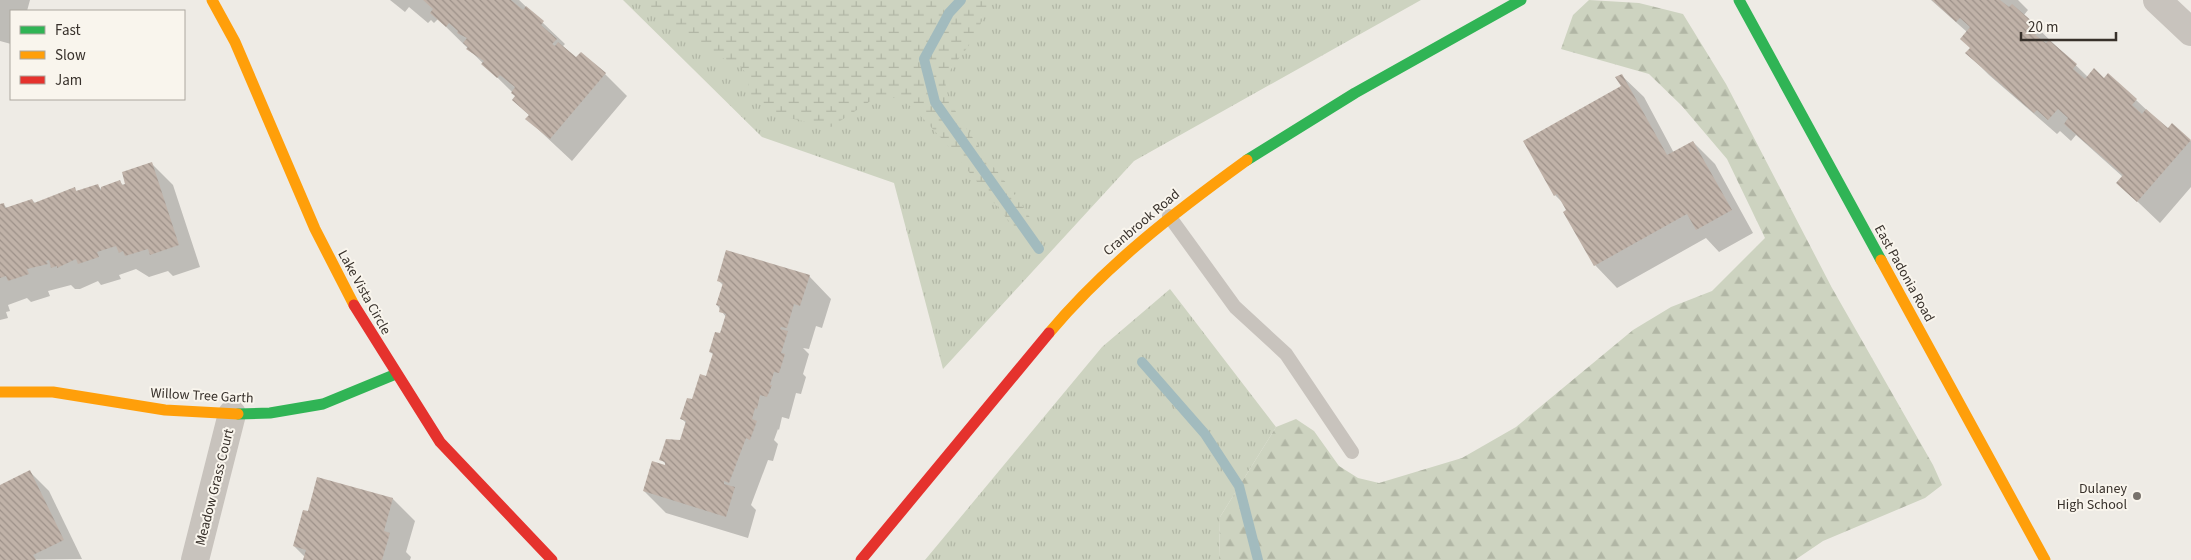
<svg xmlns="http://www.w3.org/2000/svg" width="2191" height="560" font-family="'Source Sans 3',sans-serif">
	<defs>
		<pattern id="grass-tufts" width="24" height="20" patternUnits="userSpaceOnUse" patternTransform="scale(1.25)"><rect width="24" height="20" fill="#cdd3c0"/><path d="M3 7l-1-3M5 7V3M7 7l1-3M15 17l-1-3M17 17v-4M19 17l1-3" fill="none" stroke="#b1b6a5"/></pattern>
		<pattern id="forest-firs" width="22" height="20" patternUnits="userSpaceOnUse" patternTransform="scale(1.25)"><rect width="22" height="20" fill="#cdd3c0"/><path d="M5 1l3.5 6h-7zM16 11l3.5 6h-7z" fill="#b1b6a5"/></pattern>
		<pattern id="wetland-marsh" width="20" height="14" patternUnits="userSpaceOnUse" patternTransform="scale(1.25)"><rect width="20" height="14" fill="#cdd3c0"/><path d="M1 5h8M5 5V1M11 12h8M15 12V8" fill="none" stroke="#b1b6a5"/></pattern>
		<pattern id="building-back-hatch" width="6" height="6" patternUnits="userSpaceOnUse" patternTransform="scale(1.25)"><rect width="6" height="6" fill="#c0b2a8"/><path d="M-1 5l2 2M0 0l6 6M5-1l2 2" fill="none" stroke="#9d9189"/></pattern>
	</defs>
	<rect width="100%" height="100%" fill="#eeebe5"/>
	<g fill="url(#grass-tufts)">
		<polygon points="623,0 1421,0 1134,161 943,369 894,183 762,137"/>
		<polygon points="1170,289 1276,427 1220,517 1219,560 925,560 1102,347"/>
	</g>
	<polygon fill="url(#forest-firs)" points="1589,0 1639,3 1683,14 1726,84 1832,288 1933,465 1942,485 1925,498 1823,541 1795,560 1219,560 1220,517 1276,427 1296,419 1314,431 1339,466 1358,478 1379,483 1462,458 1516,427 1633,330 1671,307 1712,291 1765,238 1727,159 1682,106 1649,74 1561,49 1573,15"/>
	<path fill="url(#wetland-marsh)" d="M639 0H989C984 16 979 31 969 45 962 56 949 68 946 80 939 107 1020 193 1032 222L1028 229 1023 232 1012 225 943 140 917 112 903 100 890 97 872 100 831 127 784 117 752 98 745 72 740 65 704 51 646 9Z"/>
	<g fill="#0003">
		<polygon points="0,0 30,0 27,11 11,11 11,44 0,41"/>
		<polygon points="390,0 519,0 565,44 563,46 576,59 605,74 627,96 572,161 527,119 530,116 513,99 516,96 438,19 434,23 431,20 428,23 409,7 405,12"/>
		<polygon points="1931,0 2018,0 2028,10 2024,15 2088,77 2104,79 2136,100 2168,130 2172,125 2191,141 2191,187 2160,223 2118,183 2123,177 2076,135 2071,141 2060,131 2057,134 1989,75 1967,53 1971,48 1967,32"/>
		<polygon points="1621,75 1644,97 1674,153 1693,142 1715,164 1753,233 1719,252 1706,238 1617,288 1595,265 1565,205 1555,195 1622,87"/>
		<polygon points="151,163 173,185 200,267 173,276 168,271 149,277 136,269 119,275 121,279 101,285 98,281 80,289 75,289 71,285 48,291 50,296 31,302 27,298 8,305 10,311 6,312 8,318 0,320 0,206 4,205 7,208 32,200 36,204 74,189 78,192 97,185 102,190 120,182 124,186"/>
		<polygon points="809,276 831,299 822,328 816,326 809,349 803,348 809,354 803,374 806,377 801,394 796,393 789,419 782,417 779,430 778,429 774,440 778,444 773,461 768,460 751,505 756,510 748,538 666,513 644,491 669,468 661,459 681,441 686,423 682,419 707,378 714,355 710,352 721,335 726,317 717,305 723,285 718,280"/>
		<polygon points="30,472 49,491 82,559 0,560 0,486"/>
		<polygon points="393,499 415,521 406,552 411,557 410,560 305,560 305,557 294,546 309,512"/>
	</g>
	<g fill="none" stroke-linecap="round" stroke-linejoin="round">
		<g stroke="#a2bbbe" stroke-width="10">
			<polyline points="961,0 949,13 924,59 935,102 1039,249"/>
			<polyline points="1142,362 1205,434 1239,486 1258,560"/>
		</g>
	</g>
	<g fill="url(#building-back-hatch)">
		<polygon points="423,0 511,0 523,10 526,6 544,21 541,25 557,39 552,44 555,46 558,42 576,57 581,52 606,73 550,139 525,119 529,115 512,100 515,96 511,93 515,87 500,75 497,78 481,64 484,61 466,49 468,47 463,43 467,38 457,33 458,31 449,23 446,27 430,13 433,9"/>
		<polygon points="1932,0 2000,0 2009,7 2012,4 2041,29 2035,35 2046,43 2049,40 2077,64 2073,69 2085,79 2094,68 2104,78 2108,73 2137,99 2132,105 2142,114 2146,109 2168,128 2172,123 2191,140 2137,202 2116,183 2123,175 2064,124 2068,118 2058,109 2048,120 2037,110 2034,113 1965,53 1970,48 1960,39 1970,27 1960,18 1956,22"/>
		<polygon points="1622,74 1667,155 1693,141 1732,210 1696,230 1687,214 1594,266 1563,212 1566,210 1557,194 1554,196 1523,141 1621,86 1615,77"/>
		<polygon points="152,162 179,245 150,255 148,249 125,256 123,251 119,253 116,246 97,252 99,257 78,264 76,259 57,268 57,266 51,268 49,260 46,261 48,264 27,269 29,274 8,281 6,276 0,278 0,204 4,203 5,208 32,199 34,203 75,187 76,191 98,184 101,191 101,187 120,180 122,185 125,184 122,172"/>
		<polygon points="726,250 810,275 800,306 794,304 787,328 781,327 780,329 788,331 781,353 785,354 779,373 774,372 770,385 772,385 767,397 760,395 757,409 755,408 752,419 757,421 750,440 746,438 729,483 724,481 724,484 735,487 726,517 643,491 652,461 665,465 665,462 659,460 666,439 680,440 686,421 680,419 687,398 692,399 700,374 706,376 713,353 709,352 715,332 720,333 726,314 719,312 720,306 716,305 723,283 717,281"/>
		<polygon points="30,470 64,540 33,555 36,560 0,560 0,485"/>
		<polygon points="317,477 393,498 384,531 390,533 382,560 303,560 306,550 293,546 303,510 308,511"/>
	</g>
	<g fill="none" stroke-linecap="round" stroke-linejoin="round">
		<polyline stroke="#c8c3bd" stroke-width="14" points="1169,216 1235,307 1286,354 1352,452"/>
		<g stroke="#c8c3bd" stroke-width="28">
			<polyline points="2157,0 2191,32"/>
			<polyline points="195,560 232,414"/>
		</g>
		<g stroke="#30b455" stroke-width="11">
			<polyline points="1739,0 1881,260"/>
			<polyline points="1247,160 1355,93 1521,0"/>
			<polyline points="238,414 270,413 323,404 396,374"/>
		</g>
		<g stroke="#ff9f0a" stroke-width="11">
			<polyline points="212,0 235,42 315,229 354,305"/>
			<polyline points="1881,260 2045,560"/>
			<path d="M1049 333C1106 265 1175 212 1247 160"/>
			<polyline points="0,392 53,392 165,410 238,414"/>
		</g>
		<g stroke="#e5322d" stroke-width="11">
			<polyline points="354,305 440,442 552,560"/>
			<polyline points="861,560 1049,333"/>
		</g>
	</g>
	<circle fill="#78726c" stroke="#f9f5ed" stroke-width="2" cx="2137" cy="496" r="5"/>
	<g text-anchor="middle" stroke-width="4" stroke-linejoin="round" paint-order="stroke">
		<g font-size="14" fill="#38312b" stroke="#f9f5ed">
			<text transform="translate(1141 222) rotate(-40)" y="5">Cranbrook Road</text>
			<text transform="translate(1905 273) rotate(61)" y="5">East Padonia Road</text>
			<text transform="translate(365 292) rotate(61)" y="5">Lake Vista Circle</text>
			<text transform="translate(202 395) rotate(3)" y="5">Willow Tree Garth</text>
			<text transform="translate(214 487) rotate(-76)" y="5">Meadow Grass Court</text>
		</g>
		<g font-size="14" fill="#38312b" stroke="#f9f5ed" text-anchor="end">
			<text x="2127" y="493">Dulaney<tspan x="2127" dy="16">High School</tspan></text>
		</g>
	</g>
	<rect x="10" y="10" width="175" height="90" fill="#f9f5ed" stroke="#aca79f"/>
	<rect x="20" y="26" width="25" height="8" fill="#30b455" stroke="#aca79f"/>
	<text x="55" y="35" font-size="15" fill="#38312b">Fast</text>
	<rect x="20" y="51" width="25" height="8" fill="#ff9f0a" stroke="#aca79f"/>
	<text x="55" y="60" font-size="15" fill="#38312b">Slow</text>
	<rect x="20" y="76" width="25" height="8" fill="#e5322d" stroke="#aca79f"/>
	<text x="55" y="85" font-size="15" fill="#38312b">Jam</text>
	<path d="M2021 32v8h95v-8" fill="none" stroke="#38312b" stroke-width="2.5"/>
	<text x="2028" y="32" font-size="15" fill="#38312b" stroke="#f9f5ed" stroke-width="4" paint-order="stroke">20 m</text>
</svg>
